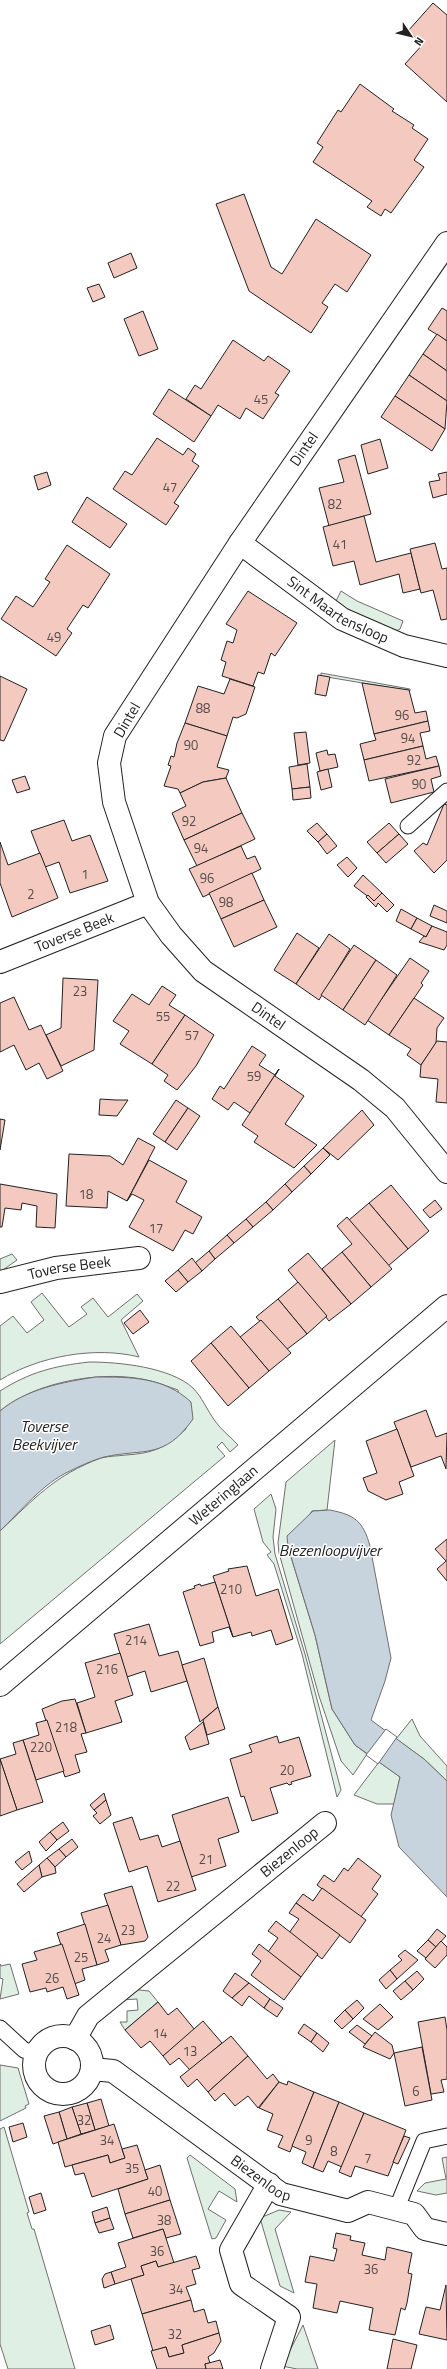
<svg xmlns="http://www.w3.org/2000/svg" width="447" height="2369" font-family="'Titillium Web',sans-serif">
	<rect width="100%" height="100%" fill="#fff"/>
	<g fill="#e0efe3" stroke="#6f6f6f">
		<polygon points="341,591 357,601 403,621 400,629 396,631 350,611 336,601"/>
		<polygon points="321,673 410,689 410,691 321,676"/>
		<polygon points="12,1254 17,1260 0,1272 0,1259"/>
		<path d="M42 1293 69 1327 87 1314 81 1307 93 1298 108 1317 137 1294 143 1301 121 1320 139 1357C95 1346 39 1356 0 1380V1326L13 1316 27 1333 44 1320 31 1302Z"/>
		<path d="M89 1362C119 1362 170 1367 193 1388 202 1397 207 1410 215 1421 221 1430 231 1437 238 1445L230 1452 222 1442 217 1447 225 1456 0 1644V1531C35 1498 55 1475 101 1458 109 1456 118 1456 126 1455 154 1453 165 1448 186 1429L178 1390C169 1387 160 1383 151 1381 106 1369 36 1381 0 1411V1391C30 1372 54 1366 89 1362Z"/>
		<polygon points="335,1440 327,1510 312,1511 288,1547 315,1635 332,1709 355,1745 367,1754 353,1775 341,1761 319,1696 279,1553 278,1543 286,1482"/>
		<polygon points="271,1494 276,1509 273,1537 275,1554 305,1654 341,1790 337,1797 302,1654 274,1564 267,1555 271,1552 263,1542 254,1509"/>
		<polygon points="412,1719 420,1736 447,1766 447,1781 424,1759 396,1739"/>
		<polygon points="379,1762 400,1777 394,1804 377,1804 354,1795"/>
		<polygon points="0,1964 1,1966 10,1964 19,1994 0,1999 3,1979 0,1978"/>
		<polygon points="130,1989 149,1991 158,2002 125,2030 120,2022 127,2022 127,2011 138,2010 137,1999 121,2000"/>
		<polygon points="0,2065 18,2068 29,2104 25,2106 26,2108 0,2121"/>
		<polygon points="4,2127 29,2212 27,2213 32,2229 34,2229 75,2369 8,2369 0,2344 0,2129"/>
		<polygon points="190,2155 235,2189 237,2202 219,2191 208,2209 226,2220 216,2238 212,2239 187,2158"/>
		<polygon points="447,2157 447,2193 436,2195 417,2191 425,2183 446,2179 442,2158"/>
		<polygon points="279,2210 291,2212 275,2229 294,2293 280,2286 260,2218"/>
		<polygon points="303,2325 318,2369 297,2369 282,2366"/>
	</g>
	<g fill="#c7d3dd" stroke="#6f6f6f">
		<path d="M96 1377C131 1377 164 1377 191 1402L193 1419C164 1460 145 1448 104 1457 93 1460 80 1466 70 1471 43 1483 21 1511 0 1531V1411C26 1389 63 1382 96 1377Z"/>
		<path d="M330 1510C355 1515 363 1521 370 1546L391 1658 385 1681 371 1720 424 1759 447 1781V1897L399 1847 391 1815 400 1777 355 1745 332 1709 315 1635 288 1547 287 1536 313 1511Z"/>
	</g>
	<polygon fill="#fff" stroke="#6f6f6f" points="386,1729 397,1737 378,1764 366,1755"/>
	<g fill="#f3c9c0" stroke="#222">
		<polygon points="433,3 447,15 447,102 405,64 423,44 408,31"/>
		<polygon points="360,84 394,109 392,111 414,125 412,128 428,139 414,160 424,167 391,213 385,209 381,216 367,207 372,201 313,162 323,147 317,143 338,110 341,112"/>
		<polygon points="244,194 271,267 282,274 316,219 371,255 347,292 335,284 322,303 328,307 311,333 249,291 216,204"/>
		<polygon points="131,253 137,268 114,278 108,263"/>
		<polygon points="99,284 105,297 93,302 87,288"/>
		<polygon points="442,308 447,311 447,341 428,329"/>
		<polygon points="143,311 158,349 139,356 124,319"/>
		<polygon points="437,334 447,341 447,371 423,354"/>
		<polygon points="233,340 264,361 268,356 290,371 275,393 279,395 263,419 246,408 240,419 218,405 211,416 186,399 195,385 201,389"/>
		<polygon points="423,354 447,371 447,401 409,375"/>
		<polygon points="409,375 447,401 445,429 395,396"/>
		<polygon points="169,389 211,416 194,442 153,414"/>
		<polygon points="395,396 445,429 432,451 381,417"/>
		<polygon points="157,438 183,455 188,448 196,454 192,461 199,466 174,503 179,506 166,525 113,489 125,471 132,475"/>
		<polygon points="380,439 388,468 368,474 361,445"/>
		<polygon points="355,455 371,514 329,526 319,488 344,482 338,460"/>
		<polygon points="47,472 51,485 38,490 34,476"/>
		<polygon points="447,472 447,494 433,498 429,482 440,480 438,474"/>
		<polygon points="87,497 127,524 110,548 72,522"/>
		<polygon points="364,516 376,562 411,553 420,589 403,593 399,574 360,585 354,561 333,566 323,527"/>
		<polygon points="435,543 442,569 447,568 447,619 441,620 433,590 421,593 410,549"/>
		<polygon points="67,545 110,574 88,608 83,605 67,629 72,633 56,656 1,619 16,596 33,607 50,582 45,579"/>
		<polygon points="248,591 297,623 275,656 271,653 264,674 258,672 253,686 222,676 226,662 221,660 227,641 233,643 237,630 226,624"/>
		<polygon points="318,675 330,677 326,696 315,694"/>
		<polygon points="0,676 27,689 4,741 0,740"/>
		<polygon points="230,679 255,687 246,714 237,718 233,717 227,736 185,723 198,686 224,694"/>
		<polygon points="362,683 409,690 415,713 426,711 428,721 374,734"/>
		<polygon points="428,721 430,731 420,733 423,746 364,760 360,744 376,740 374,734"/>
		<polygon points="185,723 227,736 217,767 229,770 226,778 203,782 180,793 178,789 164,786 171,766 168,765 171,756 174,757 177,743"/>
		<polygon points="306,732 310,763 298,765 294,733"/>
		<polygon points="423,746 426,759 436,756 439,766 369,781 364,760"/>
		<polygon points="327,750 328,755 335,754 338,767 320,771 316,753"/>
		<polygon points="307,764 310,787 292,789 289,767"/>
		<polygon points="439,766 441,776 431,779 434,792 391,803 385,779"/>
		<polygon points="328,769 332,787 321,790 317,772"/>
		<polygon points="25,776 30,789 17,793 12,780"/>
		<polygon points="226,778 242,813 184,840 172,813 186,806 180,793 203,782"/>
		<polygon points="310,787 311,798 293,800 292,789"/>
		<polygon points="444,804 447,805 447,860 434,873 414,851 423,843 427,845"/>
		<polygon points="242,813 255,839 197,866 184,840"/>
		<polygon points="64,820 72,841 90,835 108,881 70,893 59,862 45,867 31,831"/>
		<polygon points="317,823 327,834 318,842 307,831"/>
		<polygon points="389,823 399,834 377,853 367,842"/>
		<polygon points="327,834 337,846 327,854 318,842"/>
		<polygon points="399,834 408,844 386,863 377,853"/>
		<polygon points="0,842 8,865 40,853 58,898 12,917 0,883"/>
		<polygon points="241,846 247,859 255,856 261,869 203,897 189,869"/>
		<polygon points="347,857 357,868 348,877 337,865"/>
		<polygon points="252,873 264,900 221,919 209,893"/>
		<polygon points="363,875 382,893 374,901 354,886"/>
		<polygon points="382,893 394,905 387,912 378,903 376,907 366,897 368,895 374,901"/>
		<polygon points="264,900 277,927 234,947 221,919"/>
		<polygon points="434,905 447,911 447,923 430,916"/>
		<polygon points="401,909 417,918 411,929 396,921"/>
		<polygon points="417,918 432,926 426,937 411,929"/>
		<polygon points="432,926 447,932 447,945 444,950 419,942 424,936 426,937"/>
		<polygon points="297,933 319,948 296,984 274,970"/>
		<polygon points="329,934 350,949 319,1000 296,984"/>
		<polygon points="354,945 376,960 343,1010 321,995"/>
		<polygon points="410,958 429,971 421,983 423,985 389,1035 367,1020"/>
		<polygon points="376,960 397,975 365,1025 343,1010"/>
		<polygon points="63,978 98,980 94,1050 61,1066 46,1035 61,1028"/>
		<polygon points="162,986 176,995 169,1005 185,1015 152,1064 120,1044 129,1031 113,1021 132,994 149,1005"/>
		<polygon points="14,997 29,1030 41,1025 63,1071 47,1079 39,1063 26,1070 14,1045 0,1052 0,1003"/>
		<polygon points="414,998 444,1018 437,1028 436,1043 421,1065 407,1055 411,1049 389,1035"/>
		<polygon points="185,1015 214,1035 196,1066 177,1090 164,1081 168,1075 152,1064"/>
		<polygon points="437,1041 447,1042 447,1103 436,1102 438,1079 420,1077 421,1065"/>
		<polygon points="252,1046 266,1055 259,1065 275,1075 279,1069 250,1113 234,1102 228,1110 212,1099 220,1086 224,1089"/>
		<polygon points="279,1069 275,1076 304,1096 285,1124 317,1145 294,1168 254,1142 258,1136 242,1125"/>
		<polygon points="100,1099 116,1100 128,1100 117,1116 99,1115"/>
		<polygon points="176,1100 188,1108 165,1142 153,1134"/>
		<polygon points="188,1108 200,1116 177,1150 165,1142"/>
		<polygon points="362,1110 374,1125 338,1160 323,1148"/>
		<polygon points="0,1119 5,1120 0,1150"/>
		<polygon points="138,1138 155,1147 127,1201 108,1191 107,1208 66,1206 69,1154 110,1156 123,1165"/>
		<polygon points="323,1148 330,1155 311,1174 304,1166"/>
		<polygon points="149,1160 187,1181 176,1202 202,1217 193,1234 185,1230 173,1251 129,1227 144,1200 132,1194 127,1201"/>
		<polygon points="304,1166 311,1174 292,1192 285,1184"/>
		<polygon points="0,1184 57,1194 55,1228 36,1227 37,1206 22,1203 21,1210 5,1208 2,1227 0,1227"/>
		<polygon points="285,1184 292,1192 273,1210 266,1202"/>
		<polygon points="391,1185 429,1231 408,1249 369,1203"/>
		<polygon points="435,1200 442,1209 430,1218 423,1210"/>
		<polygon points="266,1202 273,1210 253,1227 246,1219"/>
		<polygon points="369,1203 408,1249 388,1266 349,1220"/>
		<polygon points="347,1217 392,1269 371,1287 342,1252 352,1244 337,1226"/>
		<polygon points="246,1219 253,1227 234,1243 227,1235"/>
		<polygon points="227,1235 234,1243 215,1259 209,1251"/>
		<polygon points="209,1251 215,1259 202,1271 195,1263"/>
		<polygon points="342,1252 371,1287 351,1304 322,1269"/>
		<polygon points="308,1253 351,1304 329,1321 288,1270"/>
		<polygon points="192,1258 202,1271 188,1282 178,1270"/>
		<polygon points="178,1270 188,1282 176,1292 165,1281"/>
		<polygon points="298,1282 327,1316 307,1334 278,1299"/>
		<polygon points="278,1299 307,1334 286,1350 256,1317"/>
		<polygon points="140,1310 149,1322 133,1334 124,1323"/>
		<polygon points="261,1320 291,1353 269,1371 240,1337"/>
		<polygon points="231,1326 269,1371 249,1388 211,1343"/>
		<polygon points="211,1343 249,1388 228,1406 191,1361"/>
		<polygon points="426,1410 436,1437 447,1433 446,1469 441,1456 411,1467 394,1422"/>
		<polygon points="397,1429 414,1476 399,1482 403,1494 386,1500 368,1491 363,1478 377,1473 366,1441"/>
		<polygon points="447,1539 447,1581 437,1569 446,1561 435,1549"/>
		<polygon points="247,1566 256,1596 278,1589 293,1639 276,1645 271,1630 252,1636 251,1632 233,1637 213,1576 229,1571 228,1569"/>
		<polygon points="215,1582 233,1637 229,1627 212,1632 214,1642 200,1646 183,1592 195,1588 194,1586 200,1584 201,1586"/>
		<polygon points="149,1624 159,1656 178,1651 187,1681 151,1692 145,1671 127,1677 114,1634"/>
		<polygon points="120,1653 133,1695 115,1701 122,1722 86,1733 77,1703 95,1697 85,1663"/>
		<polygon points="204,1658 218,1707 200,1722 182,1665"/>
		<polygon points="75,1699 86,1733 81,1734 87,1752 75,1755 80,1772 65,1777 42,1709 62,1701"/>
		<polygon points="218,1707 225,1729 207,1735 203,1720"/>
		<polygon points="47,1720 64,1771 36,1780 23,1740 39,1735 36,1723"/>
		<polygon points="203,1722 209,1744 190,1750 185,1737"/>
		<polygon points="277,1736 279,1743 299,1737 311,1776 291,1782 292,1784 289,1785 287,1783 270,1788 278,1813 252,1821 244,1796 241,1797 230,1759 252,1752 249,1745"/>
		<polygon points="23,1740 43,1802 17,1810 0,1759 16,1754 13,1743"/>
		<polygon points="0,1759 17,1810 0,1816"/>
		<polygon points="104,1793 106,1800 94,1810 90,1805"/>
		<polygon points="228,1797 239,1832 218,1839 226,1866 191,1877 172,1815"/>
		<polygon points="106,1800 111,1815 100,1824 93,1816 97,1813 94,1810"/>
		<polygon points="132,1817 140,1840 158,1835 162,1847 180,1841 196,1890 158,1902 147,1866 129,1872 113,1823"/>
		<polygon points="63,1822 69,1831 57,1840 50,1832"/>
		<polygon points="50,1832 57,1840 46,1851 39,1842"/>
		<polygon points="72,1839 78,1847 66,1857 59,1849"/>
		<polygon points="59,1849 66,1857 55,1867 47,1858"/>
		<polygon points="29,1851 32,1862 22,1870 15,1862"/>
		<polygon points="47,1858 55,1867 56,1873 42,1877 39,1865"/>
		<polygon points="358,1858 381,1876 372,1889 378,1894 360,1918 317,1885 324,1875 334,1882 344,1868 348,1871"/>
		<polygon points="39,1865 42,1877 24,1892 17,1884"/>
		<polygon points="132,1886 148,1937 145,1941 121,1945 104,1894"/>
		<polygon points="322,1888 366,1920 350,1943 296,1903 303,1894 313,1901"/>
		<polygon points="296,1903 340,1935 322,1959 289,1933 299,1919 289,1913"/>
		<polygon points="108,1905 121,1945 105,1950 109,1961 97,1965 81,1913"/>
		<polygon points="276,1921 318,1954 301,1977 268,1952 278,1938 268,1931"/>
		<polygon points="85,1924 97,1965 82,1969 85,1980 74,1984 57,1933"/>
		<polygon points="437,1929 446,1936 436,1947 428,1940"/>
		<polygon points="428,1940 436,1947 426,1958 417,1951"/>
		<polygon points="441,1941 447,1947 447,1955 435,1968 425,1959"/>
		<polygon points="62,1944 79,1995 67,1999 63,1987 47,1992 46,1988 30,1992 22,1964 37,1960 34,1952"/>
		<polygon points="259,1944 301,1977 284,2000 251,1975 261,1961 252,1954"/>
		<polygon points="405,1950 418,1960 397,1979 390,1970 402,1960 398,1956"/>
		<polygon points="390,1970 397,1979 386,1989 379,1980"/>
		<polygon points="417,1971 424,1979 413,1990 405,1981"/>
		<polygon points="235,1973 249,1983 232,1998 223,1991"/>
		<polygon points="405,1981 413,1990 401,2000 393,1991"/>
		<polygon points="249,1983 270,1999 264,2008 249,1996 242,2006 232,1998"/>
		<polygon points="270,1999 283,2008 277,2017 264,2008"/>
		<polygon points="357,2000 364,2008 353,2019 345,2010"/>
		<polygon points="158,2002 168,2015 177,2008 195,2030 163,2056 150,2041 141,2048 125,2030"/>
		<polygon points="380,2004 393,2017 378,2030 363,2019"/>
		<polygon points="345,2010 353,2019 342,2029 334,2021"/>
		<polygon points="445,2017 447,2030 447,2079 441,2080 444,2092 431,2094 418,2022"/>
		<polygon points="203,2021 222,2043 190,2070 179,2058 170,2065 163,2056"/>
		<polygon points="304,2024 317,2033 311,2042 298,2033"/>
		<polygon points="357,2025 372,2036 365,2044 349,2032"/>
		<polygon points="375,2032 392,2045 394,2053 390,2059 363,2047"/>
		<polygon points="317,2033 329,2043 323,2052 311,2042"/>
		<polygon points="231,2036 248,2056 208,2092 197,2079 188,2087 180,2077"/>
		<polygon points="422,2047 432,2100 405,2106 394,2053"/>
		<polygon points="248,2056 267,2079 273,2074 279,2082 258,2108 248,2096 235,2106 224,2093 215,2101 208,2092"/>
		<polygon points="288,2081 314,2092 290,2152 278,2147 283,2136 267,2130 273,2114 259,2108 279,2082 287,2085"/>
		<polygon points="314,2092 339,2102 313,2168 302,2163 306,2152 292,2146"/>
		<polygon points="101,2099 109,2126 95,2130 87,2103"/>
		<polygon points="339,2102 364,2113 342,2167 328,2161 323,2172 313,2168"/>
		<polygon points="87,2103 95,2130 81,2134 72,2107"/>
		<polygon points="72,2107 81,2134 67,2139 59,2112"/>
		<polygon points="59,2112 67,2139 53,2144 44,2116"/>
		<polygon points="364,2113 406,2130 388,2176 355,2166 351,2177 339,2172"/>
		<polygon points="23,2123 27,2137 13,2142 9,2127"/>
		<polygon points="114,2124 125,2158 110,2163 108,2155 65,2167 58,2142"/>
		<polygon points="404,2136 410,2138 398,2164 393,2162"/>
		<polygon points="137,2145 148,2179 92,2197 84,2173 75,2175 72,2165 108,2155 110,2163 125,2158 122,2149"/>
		<polygon points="160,2165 170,2200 125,2214 118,2189 148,2179 145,2170"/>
		<polygon points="41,2193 46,2210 34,2214 29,2197"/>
		<polygon points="170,2200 181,2234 166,2238 163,2229 133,2238 125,2214"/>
		<polygon points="107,2207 110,2218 95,2223 92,2212"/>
		<polygon points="110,2218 114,2229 99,2233 95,2223"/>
		<polygon points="163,2229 174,2263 158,2267 156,2261 141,2266 144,2275 115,2284 111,2272 126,2267 118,2243"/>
		<polygon points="336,2233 351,2236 350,2240 365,2243 362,2255 385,2260 387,2247 412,2253 408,2273 412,2274 407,2303 405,2310 401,2308 395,2335 369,2330 373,2308 340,2301 337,2313 313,2308 317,2284 305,2282 310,2256 334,2261 337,2249 333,2248"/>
		<polygon points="196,2256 200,2268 192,2270 196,2284 186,2287 191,2300 142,2314 131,2279 144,2275 141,2266 156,2261 158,2267"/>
		<polygon points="111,2272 115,2284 104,2288 102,2279 105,2274"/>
		<polygon points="446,2285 447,2340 419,2334 426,2307 440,2310"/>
		<polygon points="191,2300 194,2312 204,2309 208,2323 216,2321 219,2333 182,2345 184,2353 169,2357 166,2347 153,2351 142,2314"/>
		<polygon points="110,2325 114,2339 95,2345 91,2331"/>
		<polygon points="219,2333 221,2341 214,2353 208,2357 210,2363 205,2364 206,2369 157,2369 151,2351 166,2347 169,2357 184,2353 182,2345"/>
		<polygon points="393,2339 417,2345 411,2369 387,2369"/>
		<polygon points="220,2360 223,2369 206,2369 205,2364"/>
	</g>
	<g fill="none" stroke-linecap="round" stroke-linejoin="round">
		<g stroke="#222" stroke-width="17">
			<g id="lane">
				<polyline points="408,826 447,791"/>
				<polyline points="0,2028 24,2050 38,2054"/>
				<polyline points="396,2210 424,2141 447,2136"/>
			</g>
		</g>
		<g stroke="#222" stroke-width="24">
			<g id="street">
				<path id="s1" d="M447 243 240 543 115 736 109 763 114 802 148 903 171 935 203 971 361 1080 395 1108 447 1172"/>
				<path id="s2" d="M240 543 342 619 404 646 447 656"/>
				<path id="s3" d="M0 962 148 903"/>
				<path id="s4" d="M0 1282 56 1268 139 1258"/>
				<path id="s5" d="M0 1685 447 1306"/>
				<circle cx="63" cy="2065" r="29"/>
				<path id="s6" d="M75 2039 88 2016 325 1823"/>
				<path id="s7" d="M92 2069 113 2071 281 2194 348 2211 368 2202 414 2214 425 2229 447 2234"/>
				<polyline points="269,2184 231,2250 241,2284 289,2317 272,2369"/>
			</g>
		</g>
		<use href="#lane" stroke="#fff" stroke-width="15"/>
		<use href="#street" stroke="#fff" stroke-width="22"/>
	</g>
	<g text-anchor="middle" stroke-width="3" stroke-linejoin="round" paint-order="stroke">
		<g font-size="13" fill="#564c4a">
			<text x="261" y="404">45</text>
			<text x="170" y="492">47</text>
			<text x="335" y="509">82</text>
			<text x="340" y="549">41</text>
			<text x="54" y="642">49</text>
			<text x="203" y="713">88</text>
			<text x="402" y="720">96</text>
			<text x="408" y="743">94</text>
			<text x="191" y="750">90</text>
			<text x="414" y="765">92</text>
			<text x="419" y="789">90</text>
			<text x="189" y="826">92</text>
			<text x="201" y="853">94</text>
			<text x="85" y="879">1</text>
			<text x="207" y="883">96</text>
			<text x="31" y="899">2</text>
			<text x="226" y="907">98</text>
			<text x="80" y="996">23</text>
			<text x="163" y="1021">55</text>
			<text x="192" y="1040">57</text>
			<text x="254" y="1081">59</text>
			<text x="86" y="1199">18</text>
			<text x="156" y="1233">17</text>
			<text x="231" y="1594">210</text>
			<text x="136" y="1645">214</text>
			<text x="107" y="1674">216</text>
			<text x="66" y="1732">218</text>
			<text x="41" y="1752">220</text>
			<text x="287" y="1775">20</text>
			<text x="206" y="1864">21</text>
			<text x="173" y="1891">22</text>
			<text x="128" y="1935">23</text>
			<text x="104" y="1943">24</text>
			<text x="81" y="1962">25</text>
			<text x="52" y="1983">26</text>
			<text x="160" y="2038">14</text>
			<text x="190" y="2056">13</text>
			<text x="416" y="2096">6</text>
			<text x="84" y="2125">32</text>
			<text x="107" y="2145">34</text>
			<text x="309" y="2145">9</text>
			<text x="334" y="2156">8</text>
			<text x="368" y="2163">7</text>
			<text x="132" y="2173">35</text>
			<text x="155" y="2196">40</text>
			<text x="164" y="2225">38</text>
			<text x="157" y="2256">36</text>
			<text x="371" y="2274">36</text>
			<text x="176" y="2294">34</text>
			<text x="175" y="2339">32</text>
		</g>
		<g font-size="15" fill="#222" stroke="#fff">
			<text transform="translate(304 449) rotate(-55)" y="5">Dintel</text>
			<text dy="5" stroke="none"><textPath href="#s2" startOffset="119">Sint Maartensloop</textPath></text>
			<text transform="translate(127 720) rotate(-60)" y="5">Dintel</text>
			<text dy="5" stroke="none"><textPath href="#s3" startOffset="80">Toverse Beek</textPath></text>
			<text dy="5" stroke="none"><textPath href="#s1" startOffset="935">Dintel</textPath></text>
			<text dy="5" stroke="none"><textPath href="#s4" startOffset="71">Toverse Beek</textPath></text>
			<text dy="5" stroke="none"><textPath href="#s5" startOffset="293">Weteringlaan</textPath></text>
			<text dy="5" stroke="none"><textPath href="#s6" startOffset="286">Biezenloop</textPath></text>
			<text dy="5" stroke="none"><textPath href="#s7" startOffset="204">Biezenloop</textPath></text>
		</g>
		<g font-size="16" font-style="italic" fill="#222" stroke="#fff">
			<text x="44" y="1432">Toverse<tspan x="44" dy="18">Beekvijver</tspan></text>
			<text x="330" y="1556">Biezenloopvijver</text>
		</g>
	</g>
	<g transform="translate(411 36) rotate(125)" stroke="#ffffff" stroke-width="3" paint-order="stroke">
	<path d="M0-3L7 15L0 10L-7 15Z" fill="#222222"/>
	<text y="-6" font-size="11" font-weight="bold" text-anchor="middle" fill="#222222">N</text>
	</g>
</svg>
